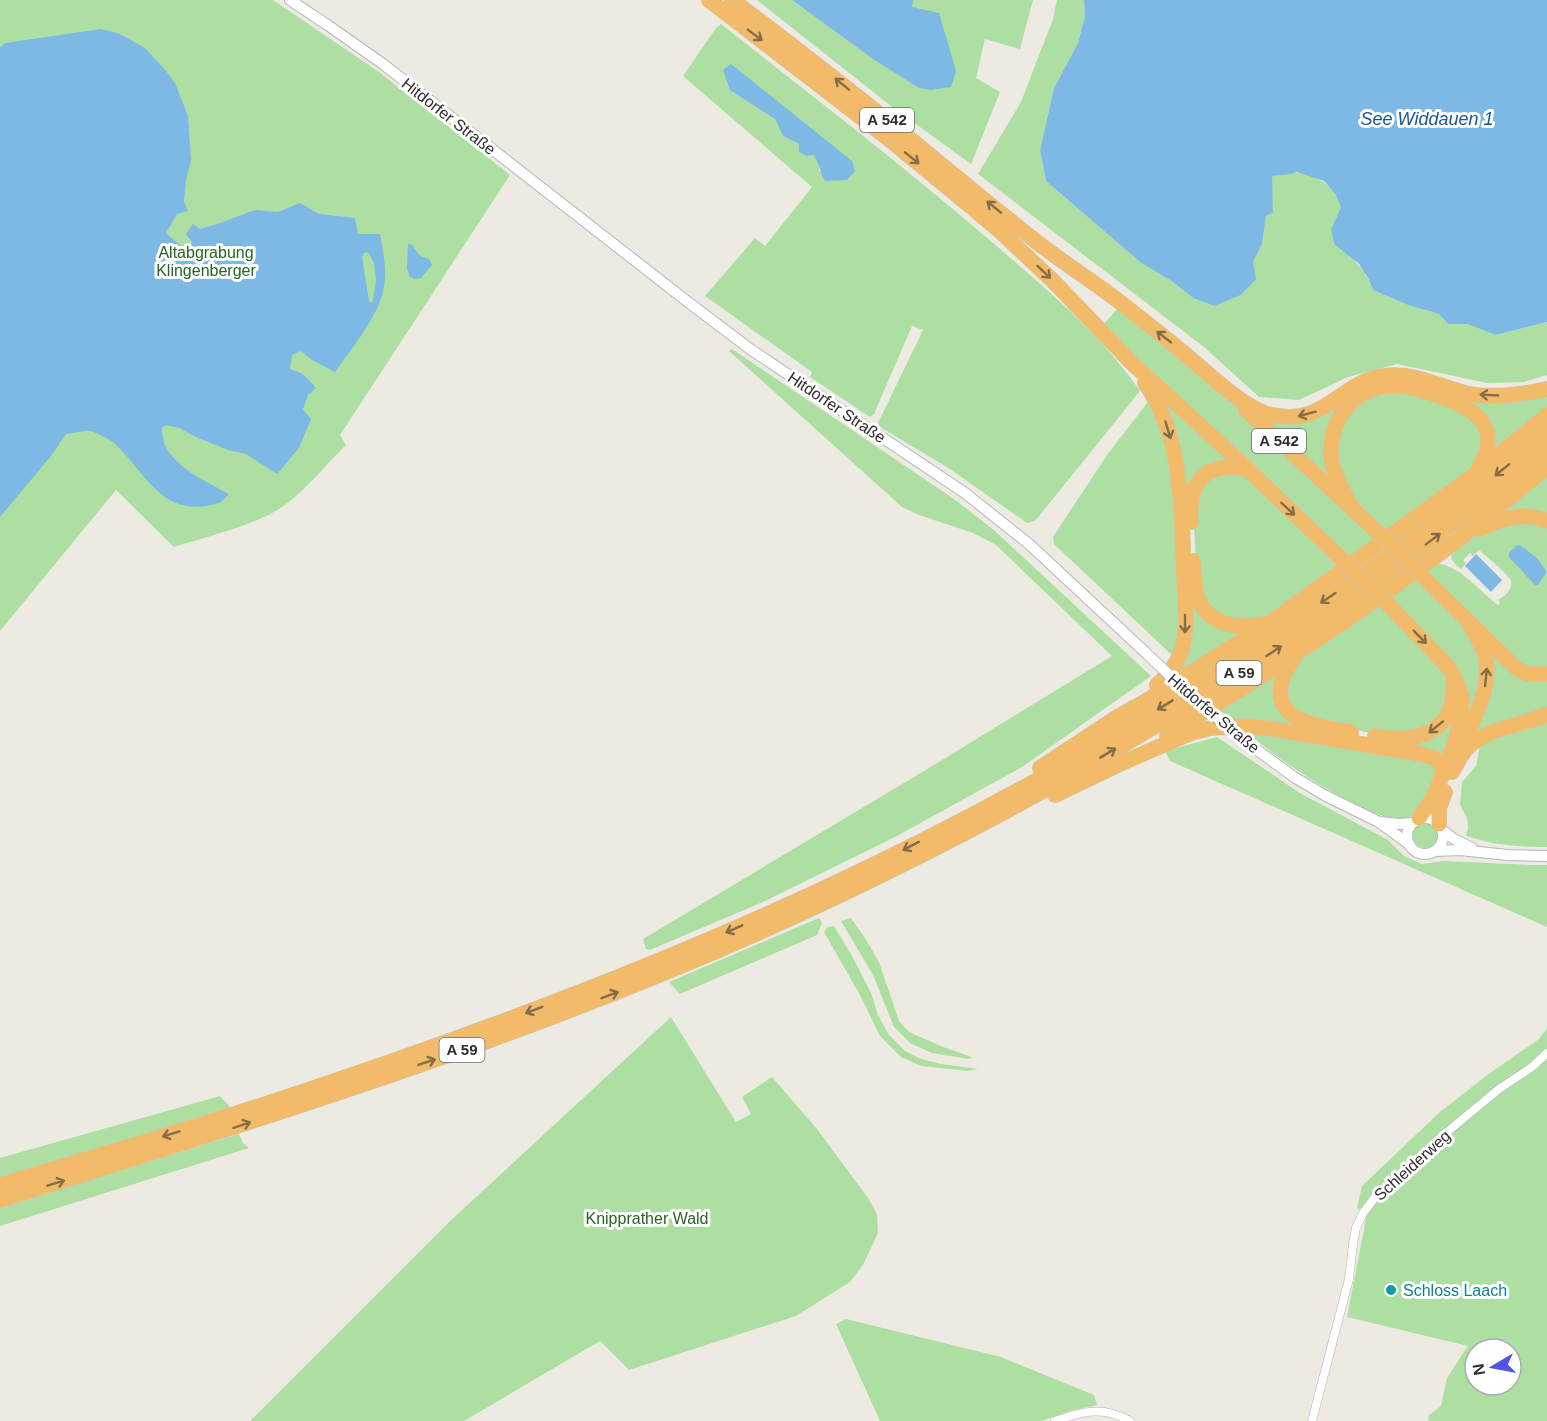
<svg xmlns="http://www.w3.org/2000/svg" width="1547" height="1421" font-family="Helvetica,sans-serif">
	<rect width="100%" height="100%" fill="#edeae2"/>
	<g fill="#addfa3" fill-rule="evenodd">
		<path d="M0 0H273L379 72 510 175 340 435 346 445C326 464 302 495 279 509 252 526 206 537 174 547L116 490 0 631Z"/>
		<polygon points="757,0 792,0 870,57 911,7 913,0 1033,0 1020,49 985,39 976,78 1000,92 971,164 891,106"/>
		<path d="M1057 0H1084L1085 16 1078 43 1054 88 1040 150 1046 181 1140 262 1173 282 1193 298 1213 306 1241 295 1255 279 1253 262 1262 244 1266 216 1273 213 1271 176C1278 175 1295 172 1300 173 1316 175 1339 189 1341 207 1342 216 1337 235 1335 245 1355 261 1363 265 1373 290L1408 305 1439 314 1448 324H1467L1496 335 1547 322V375L1524 382 1487 383 1397 364 1348 377 1299 400 1259 397 1204 347 978 174 1021 102 1053 19Z"/>
		<path d="M721 24C815 98 910 171 1000 249 1051 293 1102 336 1140 391L1035 521 1027 523 950 469 877 425 923 330 912 326 874 414 870 417 810 377 812 372 705 296 755 238 765 246 812 187 683 76 716 28ZM731 65 851 161 855 171H819V162L813 154 807 156 799 144 783 136 775 119Z"/>
		<polygon points="1119,307 1216,386 1377,539 1350,558 1102,326"/>
		<polygon points="732,349 954,499 995,531 1151,676 1022,767 895,837 765,901 650,950 646,949 643,939 929,768 1112,656 996,545 973,533 919,515 902,507 729,351"/>
		<path d="M1395 378C1415 379 1431 386 1450 392 1483 401 1514 401 1547 393V410L1490 457C1491 446 1493 436 1489 425 1483 411 1468 403 1454 397 1432 387 1407 379 1383 383 1351 388 1322 422 1326 455 1328 467 1334 479 1339 489L1338 491 1258 415 1259 414C1271 418 1284 422 1296 420 1320 418 1336 402 1355 390 1367 383 1381 379 1395 378Z"/>
		<polygon points="1157,391 1233,464 1189,496 1190,571 1199,604 1250,629 1180,675 1176,671 1188,586"/>
		<polygon points="1369,393 1419,393 1478,421 1484,450 1469,472 1387,533 1350,495 1334,451 1346,411"/>
		<polygon points="1151,397 1170,448 1182,610 1174,657 1054,544 1053,537 1107,455 1141,411"/>
		<polygon points="1241,473 1342,566 1270,615 1249,622 1219,617 1203,595 1196,565 1193,505 1209,475"/>
		<polygon points="1547,475 1547,515 1497,514"/>
		<path d="M1510 521 1547 524V670L1522 666 1424 571 1434 563C1459 564 1478 590 1498 605L1500 602 1498 600C1504 597 1513 590 1511 581 1509 575 1485 555 1479 550L1473 556 1470 553 1463 560 1466 563 1461 569C1456 565 1449 560 1452 553 1457 541 1497 526 1510 521Z"/>
		<polygon points="1417,577 1465,626 1477,646 1481,680 1461,735 1465,700 1387,598"/>
		<path d="M1378 604 1442 670C1448 682 1450 699 1442 712 1438 718 1431 724 1426 730L1370 733 1310 720 1289 705 1285 679 1292 665Z"/>
		<polygon points="1485,644 1547,680 1547,710 1472,737"/>
		<polygon points="1279,669 1286,710 1353,736 1381,740 1408,742 1459,706 1446,755 1235,722 1219,710"/>
		<path d="M1547 719V847C1520 847 1492 845 1467 836L1466 834 1468 829 1467 818 1460 805 1462 782 1476 766 1480 745Z"/>
		<path d="M1242 728 1433 760 1439 767C1434 778 1426 802 1420 810 1418 813 1413 816 1409 818 1385 829 1300 773 1278 757 1266 748 1254 738 1242 728Z"/>
		<polygon points="1217,737 1300,793 1388,840 1404,856 1422,864 1443,861 1529,865 1547,865 1547,927 1170,761 1165,751"/>
		<circle cx="1426" cy="835" r="13"/>
		<polygon points="819,918 822,923 817,935 680,994 669,982"/>
		<polygon points="851,918 865,938 879,962 899,1021 909,1032 943,1047 972,1057 969,1059 932,1053 910,1043 894,1027 873,975 841,921"/>
		<polygon points="834,926 852,956 871,993 878,1015 889,1035 905,1051 921,1059 941,1064 978,1069 968,1071 921,1066 901,1057 880,1036 860,995 824,932 828,927"/>
		<polygon points="671,1017 736,1122 751,1114 742,1097 772,1077 817,1129 868,1198 877,1214 878,1233 864,1263 850,1282 796,1316 629,1370 600,1341 464,1421 250,1421 449,1222"/>
		<path d="M1547 1028V1421H1429L1428 1416 1441 1406 1447 1378 1468 1346 1347 1317 1367 1214 1357 1208 1362 1186 1441 1111 1490 1073 1539 1039ZM1475 1349H1511V1385H1475Z"/>
		<polygon points="220,1096 231,1108 54,1162 0,1177 0,1158"/>
		<polygon points="239,1134 243,1143 249,1148 0,1226 0,1207"/>
		<polygon points="846,1319 1001,1357 1094,1395 1097,1405 1070,1411 1041,1421 880,1421 836,1324"/>
	</g>
	<g fill="#7eb8e5" fill-rule="evenodd">
		<polygon points="792,0 913,0 912,7 939,13 956,71 951,87 931,90 919,88 870,57"/>
		<polygon points="1084,0 1547,0 1547,322 1496,335 1467,324 1448,324 1439,314 1408,305 1373,290 1368,278 1359,264 1335,245 1331,230 1341,207 1336,195 1324,181 1297,172 1290,174 1272,176 1273,213 1266,216 1262,244 1253,262 1256,279 1241,295 1214,306 1193,298 1173,282 1140,262 1046,181 1040,150 1054,88 1078,43 1085,16"/>
		<path d="M101 29 120 34 145 48 166 71 175 83 188 116 191 160 186 180 184 202 188 211 177 214 166 233 182 247 193 243 186 234 193 224 200 229 220 223 255 210 278 212 300 203 319 214 355 218 358 234H380C383 251 387 270 384 286 379 317 352 347 335 372L312 360 301 351 292 355 290 369 303 374 316 388 308 395 303 409 311 419 299 448 277 474 246 454 228 450 196 437 179 428 166 425 162 428C160 462 204 480 229 494 220 504 218 504 205 506 159 513 143 469 114 443 109 439 100 435 94 432 86 429 74 433 66 434L51 456 0 517V47L5 43ZM368 252 374 263 376 280 373 300 371 303 369 301 362 257 364 253Z"/>
		<path d="M731 64 852 161 855 171 847 180 825 181C819 171 820 163 813 155L807 156 799 152V144L783 136 775 119 730 90 723 70Z"/>
		<polygon points="408,244 412,245 420,256 429,259 432,265 421,278 415,279 410,277 407,269"/>
		<polygon points="1520,545 1538,559 1546,571 1546,573 1538,585 1535,585 1509,557 1509,553 1516,546"/>
		<polygon points="1476,554 1502,580 1491,592 1465,566"/>
	</g>
	<g fill="none" stroke-linecap="round" stroke-linejoin="round">
		<g stroke="#b5b5bf" stroke-width="9">
			<g id="minor">
				<path d="M1055 1421C1084 1411 1102 1406 1130 1421"/>
				<polyline points="1312,1421 1349,1279 1353,1244 1356,1228 1363,1213 1376,1196 1447,1132 1499,1089 1532,1067 1547,1053"/>
			</g>
		</g>
		<g stroke="#b5b5bf" stroke-width="12">
			<g id="tertiary">
				<polyline points="1442,830 1454,839 1472,848"/>
				<polyline points="1434,851 1460,850 1508,855 1547,856"/>
			</g>
		</g>
		<g stroke="#b5b5bf" stroke-width="12">
			<g id="secondary">
				<polyline points="290,0 329,26 383,64 688,302 750,349 965,493 1029,544 1145,652"/>
				<polyline points="1238,736 1294,777 1326,796 1377,821 1409,844"/>
				<circle cx="1425" cy="836" r="18"/>
				<polyline points="1380,822 1399,824 1412,823"/>
			</g>
		</g>
		<g stroke="#c8c8c8" stroke-width="16">
			<g id="motorway">
				<polyline points="709,0 889,139 969,205 1001,232 1052,280 1130,361 1239,461 1330,548"/>
				<path d="M732 0C788 42 843 85 898 129 944 167 991 206 1038 243 1065 264 1094 282 1121 303 1145 322 1170 341 1193 361 1212 377 1241 404 1264 413 1271 416 1280 416 1288 417 1328 418 1347 380 1384 376 1413 372 1438 386 1465 393 1492 399 1520 395 1547 389"/>
				<path d="M1145 383C1185 440 1181 513 1184 579 1185 602 1189 629 1181 652 1176 666 1168 675 1157 685"/>
				<polyline points="1246,410 1372,527"/>
				<path d="M1352 508C1344 493 1335 478 1332 462 1325 425 1353 386 1392 386 1412 385 1431 393 1449 400 1464 406 1481 414 1487 431 1491 445 1484 458 1478 470"/>
				<path d="M1191 522C1188 482 1205 461 1247 469"/>
				<path d="M1480 529C1501 518 1524 511 1547 521"/>
				<path d="M1193 561C1194 574 1194 587 1198 599 1210 626 1238 629 1263 624"/>
				<polyline points="1421,575 1516,668 1527,674 1547,674"/>
				<polyline points="1386,602 1449,668 1457,682 1462,698 1461,719 1454,745 1434,796 1419,818"/>
				<path d="M1294 658C1278 680 1271 705 1301 720 1316 727 1335 729 1351 732"/>
				<path d="M1167 735C1263 677 1358 615 1448 547 1482 522 1514 494 1547 467"/>
				<path d="M1375 736C1405 742 1444 739 1452 702 1454 693 1453 683 1453 674"/>
				<path d="M1463 745C1474 717 1493 685 1485 655 1481 643 1474 632 1468 621"/>
				<polyline points="1040,768 1116,718 1146,701 1271,622 1477,473 1547,415"/>
				<path d="M1452 772C1457 764 1461 754 1468 747 1490 726 1521 727 1547 714"/>
				<polyline points="1055,795 1124,762 1191,733 1211,728 1242,726 1266,728 1420,754 1434,758 1440,762 1443,772"/>
				<polyline points="1439,824 1439,808 1445,792"/>
				<path d="M0 1185C70 1164 139 1144 209 1122 275 1102 341 1079 407 1056 549 1006 690 951 827 887 1029 793 1223 678 1403 546 1452 510 1500 471 1547 433"/>
				<path d="M0 1200C282 1113 567 1025 834 898 1088 778 1330 628 1547 449"/>
			</g>
		</g>
		<use href="#minor" stroke="#fff" stroke-width="8"/>
		<use href="#tertiary" stroke="#fff" stroke-width="10"/>
		<use href="#secondary" stroke="#fff" stroke-width="10"/>
		<use href="#motorway" stroke="#f1bb69" stroke-width="15"/>
		<g stroke="#b5b5bf" stroke-width="12" stroke-linecap="butt">
			<polyline id="secondary-bridge" points="1145,652 1183,688 1238,736"/>
		</g>
		<g stroke="#c8c8c8" stroke-width="16" stroke-linecap="butt">
			<g id="motorway-bridge">
				<polyline points="1372,527 1421,575"/>
				<polyline points="1330,548 1386,602"/>
			</g>
		</g>
		<use href="#secondary-bridge" stroke="#fff" stroke-width="10"/>
		<use href="#motorway-bridge" stroke="#f1bb69" stroke-width="15"/>
	</g>
	<defs><path id="oneway-shaft" d="M-6 0H5M1.5-3L5.5 0L1.5 3" fill="none" stroke-width="1.6" stroke-linecap="round" stroke-linejoin="round" transform="scale(1.5)"/></defs>
	<g stroke="#856d48">
		<use href="#oneway-shaft" transform="translate(755 35) rotate(37)"/>
		<use href="#oneway-shaft" transform="translate(842 84) rotate(-141)"/>
		<use href="#oneway-shaft" transform="translate(912 158) rotate(39)"/>
		<use href="#oneway-shaft" transform="translate(994 207) rotate(-141)"/>
		<use href="#oneway-shaft" transform="translate(1044 272) rotate(43)"/>
		<use href="#oneway-shaft" transform="translate(1164 337) rotate(-142)"/>
		<use href="#oneway-shaft" transform="translate(1489 395) rotate(-177)"/>
		<use href="#oneway-shaft" transform="translate(1307 414) rotate(165)"/>
		<use href="#oneway-shaft" transform="translate(1168 430) rotate(73)"/>
		<use href="#oneway-shaft" transform="translate(1502 470) rotate(141)"/>
		<use href="#oneway-shaft" transform="translate(1288 509) rotate(43)"/>
		<use href="#oneway-shaft" transform="translate(1433 539) rotate(-37)"/>
		<use href="#oneway-shaft" transform="translate(1328 598) rotate(146)"/>
		<use href="#oneway-shaft" transform="translate(1185 624) rotate(90)"/>
		<use href="#oneway-shaft" transform="translate(1420 637) rotate(45)"/>
		<use href="#oneway-shaft" transform="translate(1274 651) rotate(-34)"/>
		<use href="#oneway-shaft" transform="translate(1486 677) rotate(-84)"/>
		<use href="#oneway-shaft" transform="translate(1165 705) rotate(149)"/>
		<use href="#oneway-shaft" transform="translate(1436 727) rotate(141)"/>
		<use href="#oneway-shaft" transform="translate(1108 753) rotate(-31)"/>
		<use href="#oneway-shaft" transform="translate(911 846) rotate(153)"/>
		<use href="#oneway-shaft" transform="translate(734 929) rotate(156)"/>
		<use href="#oneway-shaft" transform="translate(610 995) rotate(-21)"/>
		<use href="#oneway-shaft" transform="translate(534 1010) rotate(159)"/>
		<use href="#oneway-shaft" transform="translate(427 1062) rotate(-19)"/>
		<use href="#oneway-shaft" transform="translate(242 1125) rotate(-18)"/>
		<use href="#oneway-shaft" transform="translate(171 1134) rotate(163)"/>
		<use href="#oneway-shaft" transform="translate(56 1183) rotate(-17)"/>
	</g>
	<circle fill="#0f9aa8" stroke="#fff" stroke-width="2" cx="1391" cy="1290" r="6"/>
	<g text-anchor="middle" stroke-width="6" stroke-linejoin="round" paint-order="stroke">
		<g fill="#fff" stroke="#6c6c6c" stroke-width="1.5">
			<rect x="860" y="108" width="54" height="24" rx="4.5"/>
			<rect x="1252" y="429" width="54" height="24" rx="4.5"/>
			<rect x="1216.5" y="661" width="45" height="24" rx="4.5"/>
			<rect x="439.5" y="1038" width="45" height="24" rx="4.5"/>
		</g>
		<g font-size="15" font-weight="bold" fill="#2d2d2d">
			<text x="887" y="125">A 542</text>
			<text x="1279" y="446">A 542</text>
			<text x="1239" y="678">A 59</text>
			<text x="462" y="1055">A 59</text>
		</g>
		<g font-size="16" fill="#2d2d2d" stroke="#fff">
			<text transform="translate(449 116) rotate(38)" y="6">Hitdorfer Straße</text>
			<text transform="translate(837 407) rotate(34)" y="6">Hitdorfer Straße</text>
			<text transform="translate(1214 713) rotate(40)" y="6">Hitdorfer Straße</text>
			<text transform="translate(1412 1165) rotate(-42)" y="6">Schleiderweg</text>
		</g>
		<g font-size="16" fill="#246622" stroke="#fff">
			<text x="206" y="258">Altabgrabung<tspan x="206" dy="18">Klingenberger</tspan></text>
			<text x="647" y="1224">Knipprather Wald</text>
		</g>
		<g font-size="16" fill="#0d838f" stroke="#fff" text-anchor="start">
			<text x="1403" y="1296">Schloss Laach</text>
		</g>
		<g font-size="18" font-style="italic" fill="#195695" stroke="#fff">
			<text x="1427" y="125">See Widdauen 1</text>
		</g>
	</g>
	<g transform="translate(1493 1367) rotate(260)"><circle r="28" fill="#ffffff" stroke="#ababab" stroke-width="1.5"/>
	<path d="M0-4.5L10 22L0 15L-10 22Z" fill="#5153eb"/>
	<text y="-9" font-size="16" font-weight="bold" text-anchor="middle" fill="#2d2d2d">N</text>
	</g>
</svg>
